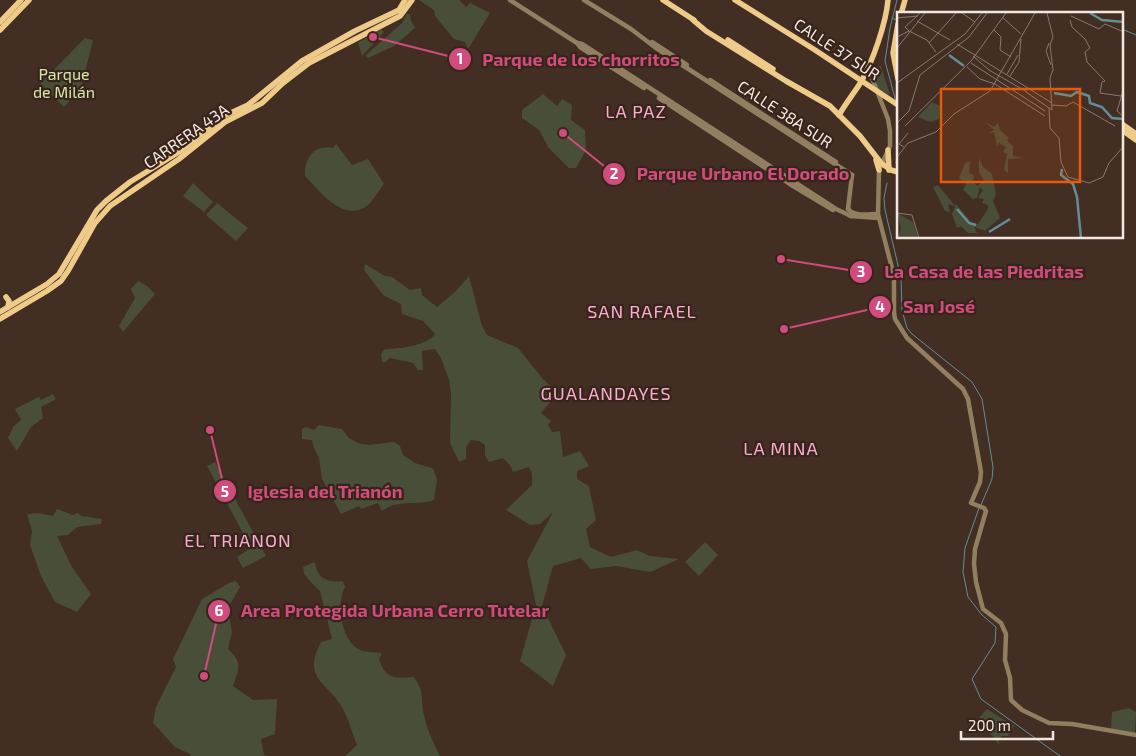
<svg xmlns="http://www.w3.org/2000/svg" width="1136" height="756" font-family="'Exo 2',sans-serif">
	<rect width="100%" height="100%" fill="#422e23"/>
	<g fill="#494e38">
		<polygon points="419,0 459,0 466,7 470,3 490,13 468,49 465,42 454,39 435,16 434,10"/>
		<polygon points="407,13 410,15 411,21 415,28 394,46 368,58 366,55 402,23"/>
		<polygon points="381,29 384,32 362,56 358,43"/>
		<polygon points="85,38 93,40 81,88 64,107 40,84"/>
		<polygon points="881,66 890,95 878,89 870,68"/>
		<polygon points="543,94 557,106 562,99 572,105 571,120 585,130 586,150 576,168 569,168 548,147 539,130 522,118 522,110"/>
		<path d="M336 144 352 165 368 159 384 184C378 191 372 204 364 208 340 220 319 190 305 176 304 159 314 144 333 148Z"/>
		<polygon points="193,183 213,202 204,212 183,196"/>
		<polygon points="217,203 248,228 236,241 206,215"/>
		<path d="M365 264 385 276 392 277 410 290 421 288 422 295 437 307 456 291 469 276 482 326 487 335 518 348 543 379 560 396 552 400 541 413 551 421 548 425 552 432 560 431 563 457 580 451 589 466 577 471V479L589 486 596 520 586 529 590 547 611 557 637 550 650 556 679 559 650 572 616 566 591 569 581 558 553 566 542 606 566 655 553 686 520 661 536 605 527 561 553 512 540 524 530 525 506 510 532 485V474L529 467 513 472 510 465 503 458 489 462 485 455V445L479 441 471 440 466 447V459L459 462 450 443 451 394 449 380 441 358 435 349 422 351 423 370H418L413 363 390 358 385 362H382L381 354 385 349C398 349 427 346 435 334L423 321 402 314 401 304 383 295 364 270Z"/>
		<polygon points="138,281 147,286 155,294 123,332 119,326 135,298 131,289"/>
		<polygon points="53,394 56,399 41,407 43,418 31,427 17,451 8,438 13,427 21,420 15,409 39,397 41,400"/>
		<path d="M319 425 342 429 349 438 358 443 368 445 394 442 400 446 403 455 415 463 432 468 434 471 437 480 434 500C417 506 397 499 382 511L378 503 361 509 359 506 341 514 322 479 319 458 314 448 312 440 302 439V429L306 427 314 430Z"/>
		<polygon points="215,462 266,556 243,568 237,557 251,548 207,466"/>
		<polygon points="57,509 73,515 77,513 82,516 102,519 101,524 77,527 68,535 57,536 72,567 91,594 77,612 55,602 41,576 30,545 32,531 27,514 38,513 53,516"/>
		<polygon points="705,542 718,555 699,576 685,562"/>
		<path d="M315 562C317 579 328 583 343 581L345 587C336 603 341 639 358 649 364 653 376 652 382 653L379 659C386 680 394 678 414 677 426 695 420 697 424 715 427 730 433 742 440 756H345L357 745C352 733 349 720 343 709 329 682 301 680 321 642L332 639 320 591 308 579 304 573 303 567Z"/>
		<path d="M236 581 240 587 228 608 232 632 228 649C243 662 239 669 233 686L253 700 277 699 275 734 261 739 264 755 269 756H191L190 754 175 747 153 723 156 707 176 667 173 659 202 599 229 583Z"/>
		<polygon points="1129,708 1136,712 1135,733 1111,729 1112,712"/>
		<polygon points="987,709 1014,726 1008,736 1002,736 999,739 999,745 979,718"/>
	</g>
	<g fill="none" stroke-linecap="round" stroke-linejoin="round">
		<g stroke="#628e96" stroke-width="1">
			<polyline points="892,18 898,21"/>
			<polyline points="1122,29 1136,35"/>
			<polyline points="896,102 885,61 890,28 897,0"/>
			<polyline points="896,163 898,144"/>
			<polyline points="887,183 884,198 885,210 901,278 902,310 907,328 912,334 972,382 982,399 993,467 992,479 981,505"/>
			<polyline points="979,508 965,548 963,572 968,597 982,615 996,627 995,643 972,679 981,699 1060,756"/>
		</g>
		<g stroke="#917f60" stroke-width="4.5">
			<polyline points="510,0 577,43 582,44 836,209 851,216"/>
			<polyline points="584,0 631,29 656,48 852,175"/>
			<polyline points="652,42 687,65"/>
			<polyline points="577,43 580,47 644,88"/>
			<polyline points="868,68 888,119 890,131 890,146 879,170 878,214 894,276 894,312 895,319 907,338 963,389 968,399 981,472 980,482 971,503 984,508 986,511 975,549 974,564 976,582 983,609 1001,623 1006,634 1005,660 1010,678 1011,700 1022,710 1049,723 1072,724 1136,735"/>
			<polyline points="710,80 836,162"/>
			<polyline points="659,98 793,186 833,210"/>
			<polyline points="848,209 852,175"/>
			<path d="M848 209C855 217 868 214 878 214"/>
			<polyline points="850,216 878,218"/>
		</g>
		<g stroke="#efcb89" stroke-width="5.5">
			<polyline points="663,0 694,20"/>
			<polyline points="735,0 815,50 898,105"/>
			<polyline points="901,14 905,0"/>
			<polyline points="693,20 706,31 786,81 830,106 860,136 881,163 891,170 898,172"/>
			<polyline points="0,22 21,0"/>
			<polyline points="898,24 893,53 898,79"/>
			<polyline points="0,30 29,0"/>
			<polyline points="728,40 773,69"/>
			<path d="M839 115C846 103 854 93 861 82 873 61 886 23 888 0"/>
			<polyline points="1122,124 1136,134"/>
			<polyline points="1122,130 1136,140"/>
			<polyline points="888,150 889,170"/>
			<polyline points="876,160 879,170"/>
			<polyline points="6,297 9,301 8,307"/>
			<polyline points="0,312 47,284 59,274 97,210 106,201 130,182 179,152 224,116 248,105 302,61 355,31 399,10 405,0"/>
			<polyline points="0,319 47,291 61,281 68,271 95,223 110,206 179,159 225,122 262,103 283,83 309,63 400,16 412,0"/>
		</g>
	</g>
	<g text-anchor="middle" stroke-width="4.5" stroke-linejoin="round" paint-order="stroke">
		<g font-size="16" fill="#f5e7e0" stroke="#37241a">
			<text transform="translate(837 49) rotate(33)" y="6">CALLE 37 SUR</text>
			<text transform="translate(785 114) rotate(33)" y="6">CALLE 38A SUR</text>
			<text transform="translate(186 136) rotate(-35)" y="6">CARRERA 43A</text>
		</g>
		<g font-size="16" fill="#d8e5a9" stroke="#37241a">
			<text x="64" y="80">Parque<tspan x="64" dy="18">de Milán</tspan></text>
		</g>
		<g font-size="18" letter-spacing="1" fill="#faadd0" stroke="#37241a">
			<text x="636" y="118">LA PAZ</text>
			<text x="642" y="318">SAN RAFAEL</text>
			<text x="606" y="400">GUALANDAYES</text>
			<text x="781" y="455">LA MINA</text>
			<text x="238" y="547">EL TRIANON</text>
		</g>
	</g>
	<g transform="translate(897 12)">
		<rect width="226" height="226" fill="#422e23"/>
		<path d="M35 90 43 94 42 107 33 110 21 105ZM88 110 97 115 101 111 103 118 112 126 110 128 116 134V144L127 146 111 147V161L107 158 110 142 106 140 109 135 102 131 100 134 97 120 90 122 97 118ZM82 146 86 155 95 162 99 182 96 189 103 206 88 219 77 215 80 221H71L64 214 60 216 55 202 59 192 75 211 81 212 91 197V193L85 191 87 187 81 186 86 178 83 175 80 186 76 187 66 178 69 172 62 166 68 151 73 149 72 161 77 163 76 170 80 174 87 169 82 160ZM41 173 59 195 51 192 53 200 48 199 36 175ZM0 201 16 210 21 226H0L4 217Z" fill="#494e38"/>
		<path fill="none" stroke="#628e96" stroke-width="2.5" d="M193 1 205 8 227 10M52 43 67 54M157 81 174 84 180 80 192 84 193 91 205 95 215 106 226 107M165 157 164 163 176 172 180 185 184 226M60 197 72 211 79 213M92 220 113 207"/>
		<path fill="none" stroke="#8a786f" stroke-width="1" d="M65 1 78 10M174 4 202 17M105 5 124 22M0 6 21 4M173 8 175 15 188 27 193 36 188 40 190 50 208 69 205 70 203 81 224 84M20 9 53 28M202 17 208 12 227 20M97 18 104 25 103 38 114 45M12 19 8 15 23 1M0 25 12 19 30 28 39 40M32 31 59 1M87 31 109 1M152 31 149 39 154 53M60 32 155 91M0 36 28 1M76 44 92 58 130 80M74 51 148 99M70 55 83 67 98 72 148 104M110 62 121 43M113 64 122 50 124 27M0 71 68 22 85 1M226 79 220 99 227 105M129 80 155 98 153 66 156 58 153 33 156 25 150 1M155 93 169 94 176 90 218 114M152 96 153 116 162 126 164 150 171 165 192 171 206 165 212 151 227 134M0 111 12 99 23 63 72 25 90 1M8 114 74 49 88 30M7 135 2 132 11 121M0 145 11 131 39 120 57 102 93 79 138 1M0 201 15 203 22 226"/>
		<path fill="#e8590c" fill-opacity="0.15" stroke="#e8590c" stroke-width="2.5" d="M44 77H183V170H44Z"/>
		<rect width="226" height="226" fill="none" stroke="#f5e7e0" stroke-width="2.5"/>
	</g>
	<path fill="none" stroke="#cf4c7c" stroke-width="2" d="M373 37L460 59M563 133L614 174M781 259L861 272M784 329L880 307M210 430L225 491M204 676L219 611"/>
	<g fill="#cf4c7c" stroke="#37241a" stroke-width="2">
		<circle cx="373" cy="37" r="5"/>
		<circle cx="563" cy="133" r="5"/>
		<circle cx="781" cy="259" r="5"/>
		<circle cx="784" cy="329" r="5"/>
		<circle cx="210" cy="430" r="5"/>
		<circle cx="204" cy="676" r="5"/>
		<circle cx="460" cy="59" r="12"/>
		<circle cx="614" cy="174" r="12"/>
		<circle cx="861" cy="272" r="12"/>
		<circle cx="880" cy="307" r="12"/>
		<circle cx="225" cy="491" r="12"/>
		<circle cx="219" cy="611" r="12"/>
	</g>
	<g font-size="15" text-anchor="middle" font-weight="bold" fill="#fff">
		<text x="460" y="64">1</text>
		<text x="614" y="179">2</text>
		<text x="861" y="277">3</text>
		<text x="880" y="312">4</text>
		<text x="225" y="497">5</text>
		<text x="219" y="616">6</text>
	</g>
	<g font-size="18" text-anchor="middle" font-weight="bold" fill="#cf4c7c" stroke="#37241a" stroke-width="4.5" stroke-linejoin="round" paint-order="stroke">
		<text x="581" y="66">Parque de los chorritos</text>
		<text x="743" y="180">Parque Urbano El Dorado</text>
		<text x="984" y="278">La Casa de las Piedritas</text>
		<text x="939" y="313">San José</text>
		<text x="325" y="498">Iglesia del Trianón</text>
		<text x="395" y="617">Area Protegida Urbana Cerro Tutelar</text>
	</g>
	<path d="M961 731v8h92v-8" fill="none" stroke="#f5e7e0" stroke-width="2.5"/>
	<text x="968" y="731" font-size="15" fill="#f5e7e0" stroke="#37241a" stroke-width="4" paint-order="stroke">200 m</text>
</svg>
